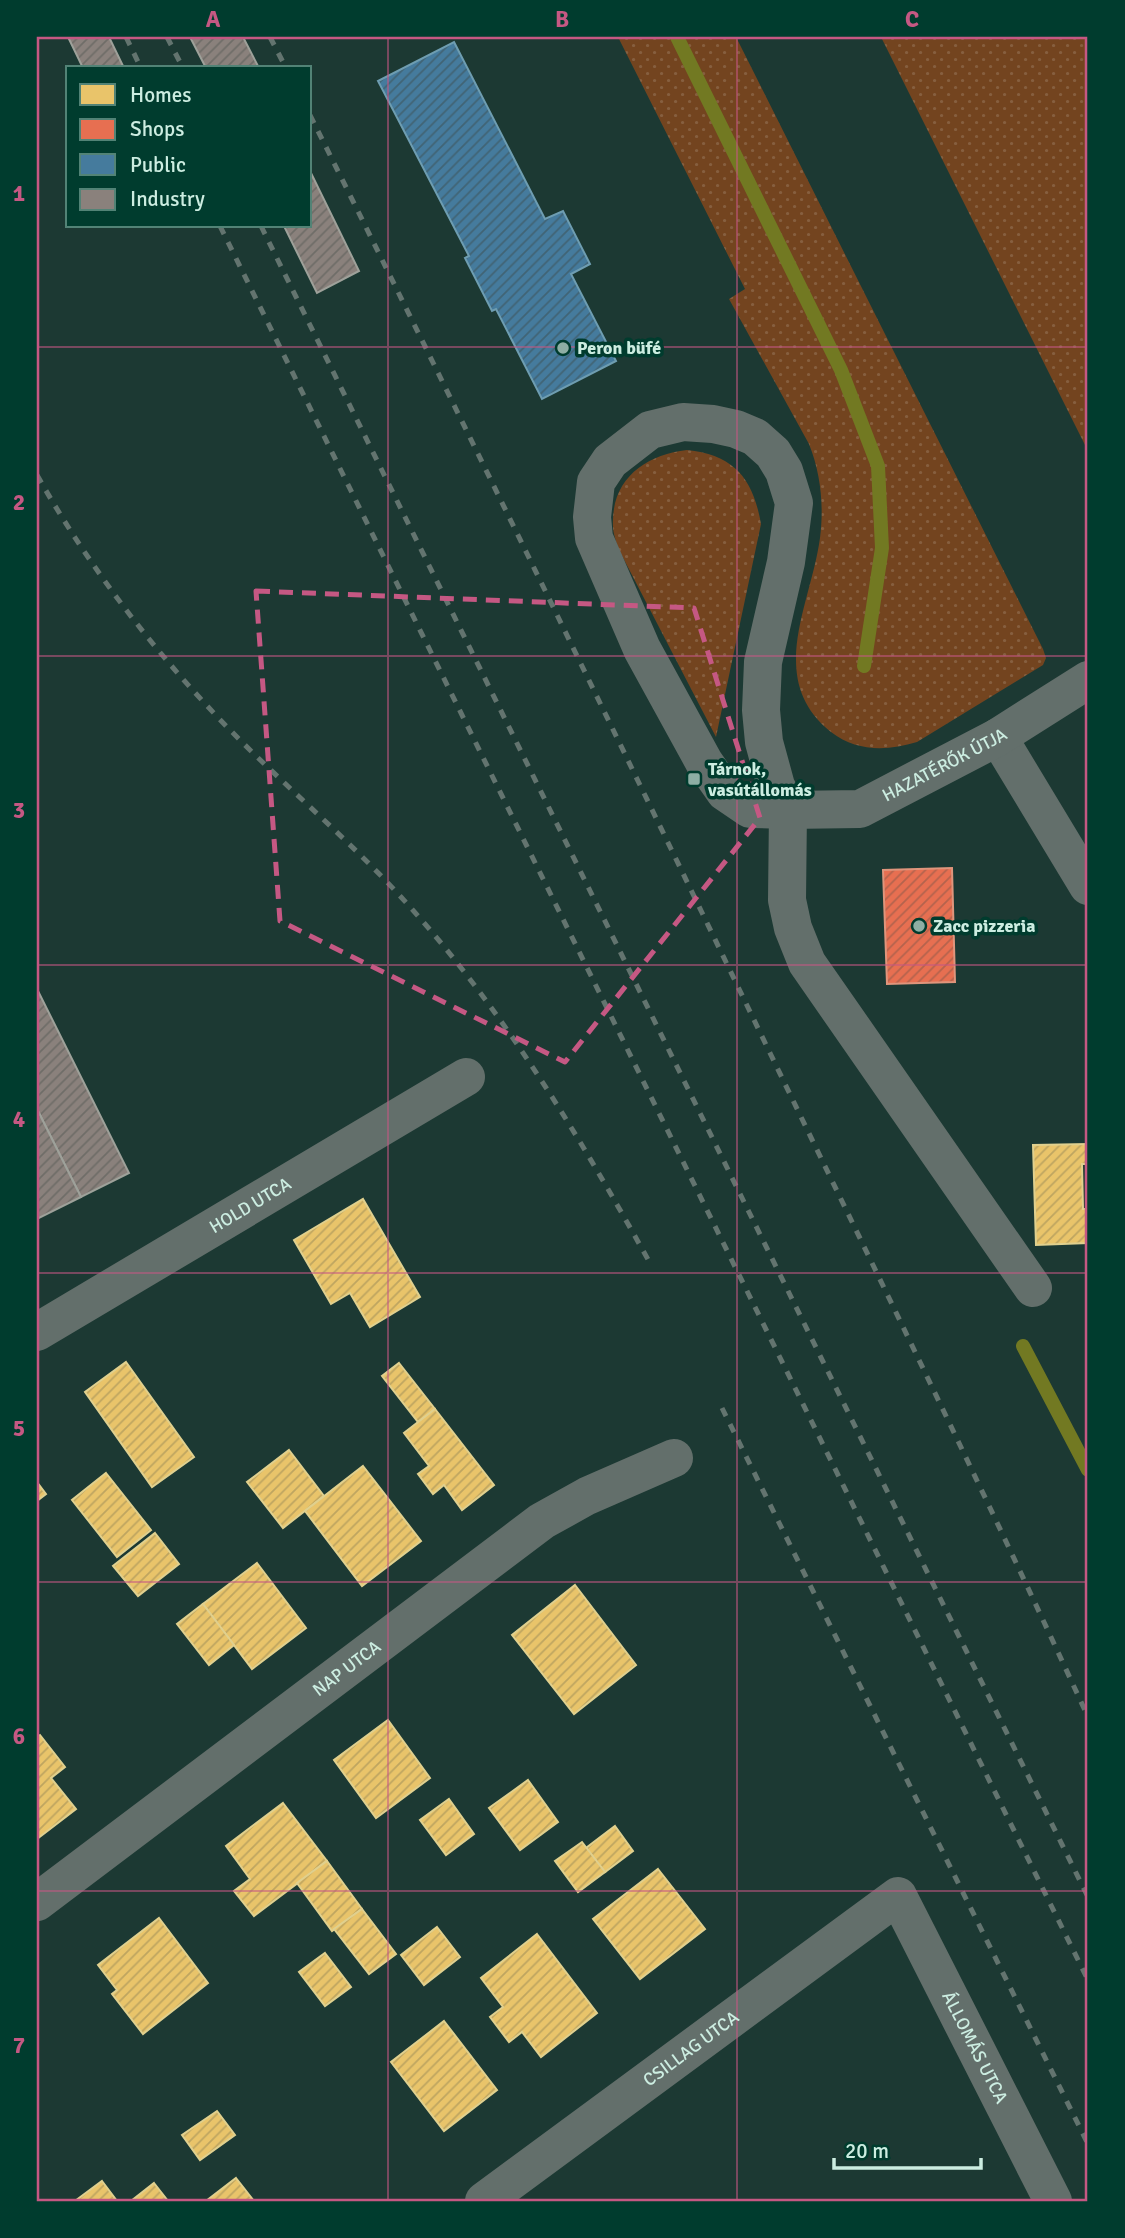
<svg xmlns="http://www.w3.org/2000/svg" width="1125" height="2238" font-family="Signika,sans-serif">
	<defs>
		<pattern id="grass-dots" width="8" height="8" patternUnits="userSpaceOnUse" patternTransform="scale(1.75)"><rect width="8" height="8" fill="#73441f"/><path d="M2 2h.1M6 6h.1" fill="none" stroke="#865f3f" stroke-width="1.8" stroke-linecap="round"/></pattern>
		<pattern id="homes-hatch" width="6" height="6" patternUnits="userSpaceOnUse" patternTransform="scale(1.75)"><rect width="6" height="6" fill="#e9c46a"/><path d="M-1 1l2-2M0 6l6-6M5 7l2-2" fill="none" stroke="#bea560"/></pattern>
		<pattern id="shops-hatch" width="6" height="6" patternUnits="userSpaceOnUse" patternTransform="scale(1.75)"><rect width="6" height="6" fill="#e76f51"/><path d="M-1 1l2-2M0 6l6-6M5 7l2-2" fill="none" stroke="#b4634d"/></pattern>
		<pattern id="public-hatch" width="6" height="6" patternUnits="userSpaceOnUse" patternTransform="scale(1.75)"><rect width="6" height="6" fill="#457b9d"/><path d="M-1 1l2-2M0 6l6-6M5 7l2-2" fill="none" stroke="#416475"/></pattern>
		<pattern id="industry-hatch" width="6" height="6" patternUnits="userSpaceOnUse" patternTransform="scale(1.75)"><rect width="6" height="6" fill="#8a817c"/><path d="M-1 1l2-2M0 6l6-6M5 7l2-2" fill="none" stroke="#6f6d68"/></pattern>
	</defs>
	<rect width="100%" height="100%" fill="#1c3933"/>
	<g fill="url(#grass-dots)">
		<path d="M618 37H736L1043 649 1046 658 1043 665 917 742C887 751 857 752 831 732 765 679 811 605 820 538 824 506 821 474 809 444L729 299 745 289Z"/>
		<polygon points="881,37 1088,37 1088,451"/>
		<path d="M687 450C734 455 753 478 761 524L716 737 618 548C616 541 613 533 613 526 611 479 645 455 687 450Z"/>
	</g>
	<g fill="url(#homes-hatch)" stroke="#e0d08e" stroke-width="2">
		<polygon points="1088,1144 1088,1164 1082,1164 1083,1209 1088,1209 1088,1243 1036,1245 1033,1145"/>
		<polygon points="363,1199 420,1297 370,1327 350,1293 331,1304 294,1240"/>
		<polygon points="126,1362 194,1457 152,1487 85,1392"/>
		<polygon points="399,1363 435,1409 418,1422 382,1376"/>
		<polygon points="435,1409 494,1485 462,1510 444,1485 433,1494 418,1474 429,1466 404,1433"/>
		<polygon points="289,1450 324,1496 283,1528 247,1482"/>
		<polygon points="363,1466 421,1541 362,1586 305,1511"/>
		<polygon points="106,1473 151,1530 117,1557 72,1500"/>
		<polygon points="37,1482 46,1494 37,1501"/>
		<polygon points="155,1533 179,1564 138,1596 113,1566"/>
		<polygon points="257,1563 306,1628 252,1669 203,1604"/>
		<polygon points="575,1585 636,1665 574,1714 512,1635"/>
		<polygon points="203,1604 234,1645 209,1665 177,1624"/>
		<polygon points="388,1720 430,1778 376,1818 334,1760"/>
		<polygon points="40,1735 65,1767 51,1778 76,1809 37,1839 37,1737"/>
		<polygon points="528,1780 558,1822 520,1850 489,1808"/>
		<polygon points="449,1799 474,1834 446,1855 420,1820"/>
		<polygon points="283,1803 327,1861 254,1916 234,1891 250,1879 226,1846"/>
		<polygon points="615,1826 633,1851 605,1872 586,1848"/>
		<polygon points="582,1842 605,1872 578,1892 555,1861"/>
		<polygon points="327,1861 362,1909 332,1931 297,1883"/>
		<polygon points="658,1869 705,1929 640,1979 593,1919"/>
		<polygon points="362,1909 396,1954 369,1974 334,1929"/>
		<polygon points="159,1918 208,1983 143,2034 112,1994 117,1990 98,1965"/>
		<polygon points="437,1927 460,1957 424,1985 401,1955"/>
		<polygon points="537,1934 597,2013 541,2057 522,2032 509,2042 490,2017 503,2007 481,1978"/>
		<polygon points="325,1953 351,1987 325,2006 299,1972"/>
		<polygon points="444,2021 497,2090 444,2131 391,2062"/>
		<polygon points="217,2111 235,2135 200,2160 182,2135"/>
		<polygon points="236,2178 254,2201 206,2201"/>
		<polygon points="102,2181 117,2201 75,2201"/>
		<polygon points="154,2183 168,2201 131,2201"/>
	</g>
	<polygon fill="url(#shops-hatch)" stroke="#df957c" stroke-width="2" points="952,868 955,982 887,984 883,870"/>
	<polygon fill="url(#public-hatch)" stroke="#6e9db1" stroke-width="2" points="454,42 545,219 563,211 590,264 571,274 616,361 542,399 496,309 492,311 465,258 469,256 378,81"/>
	<g fill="url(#industry-hatch)" stroke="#9ea19a" stroke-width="2">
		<polygon points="68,37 109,37 124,68 83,68"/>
		<polygon points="190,37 243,37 259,68 206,68"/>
		<polygon points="310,171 359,271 317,293 284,226 310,226"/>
		<polygon points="37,989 129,1173 81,1197 37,1109"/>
		<polygon points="37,1109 81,1197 37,1219"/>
	</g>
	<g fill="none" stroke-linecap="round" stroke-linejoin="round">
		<g stroke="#727922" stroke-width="14">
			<polyline points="677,37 841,370 878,466 882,548 864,666"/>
			<polyline points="1023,1346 1088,1470"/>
		</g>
		<g stroke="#636f6b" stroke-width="38">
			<polyline points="998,737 1088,886"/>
			<path id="s1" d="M1033 1288 807 963 793 928 787 900 788 810 776 786 764 742 761 710 763 662 786 562 794 503 784 471 773 453 755 437 736 429 713 424 683 422 650 430 610 461 596 482 592 517 594 538 642 649 704 762 725 792 750 809 788 810 860 809 998 737 1088 680"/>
			<path id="s2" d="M37 1332 466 1077"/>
			<path id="s3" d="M37 1902 542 1521 587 1496 674 1458"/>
			<path id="s4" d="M484 2201 898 1896 1053 2201"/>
		</g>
		<g stroke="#63746f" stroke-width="5" stroke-dasharray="9 9" stroke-linecap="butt">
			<polyline points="126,37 141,68"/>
			<polyline points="167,37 183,68"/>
			<polyline points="270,37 286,68"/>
			<path d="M310 115C466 427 619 741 771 1055 878 1276 986 1495 1088 1717"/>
			<polyline points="220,226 1088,1980"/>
			<polyline points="261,226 1088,1897"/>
			<path d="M37 475C90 569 156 654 231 731 287 788 348 839 401 897 502 1007 578 1134 650 1263"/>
			<polyline points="722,1408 1088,2144"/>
		</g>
	</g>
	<path fill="none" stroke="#c55883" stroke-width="5" stroke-dasharray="14 9" stroke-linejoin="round" d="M256 591 694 608 760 818 565 1062 280 921Z"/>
	<path fill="none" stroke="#c55883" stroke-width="2" stroke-opacity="0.55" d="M388 37V2201M737 37V2201M37 347H1088M37 656H1088M37 965H1088M37 1273H1088M37 1582H1088M37 1891H1088"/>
	<g fill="#8eaea4" stroke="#003c2e" stroke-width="2.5">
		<circle cx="563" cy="348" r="7"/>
		<rect x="687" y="772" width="14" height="14" rx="3.5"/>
		<circle cx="919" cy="926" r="7"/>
	</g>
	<g text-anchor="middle" stroke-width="7" stroke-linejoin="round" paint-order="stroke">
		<g font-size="18" font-weight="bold" fill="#ccede1" stroke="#003c2e" text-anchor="start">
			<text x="577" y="354">Peron büfé</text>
			<text x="708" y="775">Tárnok,<tspan x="708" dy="21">vasútállomás</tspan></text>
			<text x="933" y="932">Zacc pizzeria</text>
		</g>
		<g font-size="18" fill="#ccede1" stroke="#003c2e">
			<text dy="6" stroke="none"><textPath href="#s1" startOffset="1708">HAZATÉRŐK ÚTJA</textPath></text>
			<text dy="6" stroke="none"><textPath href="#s2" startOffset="248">HOLD UTCA</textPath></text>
			<text dy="6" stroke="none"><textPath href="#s3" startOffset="388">NAP UTCA</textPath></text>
			<text dy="6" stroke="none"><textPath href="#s4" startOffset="257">CSILLAG UTCA</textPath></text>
			<text dy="6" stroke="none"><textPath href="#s4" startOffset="684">ÁLLOMÁS UTCA</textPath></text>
		</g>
	</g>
	<rect width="1125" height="2238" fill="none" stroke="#003c2e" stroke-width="77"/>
	<rect x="66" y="66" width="245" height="161" fill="#003c2e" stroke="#528376" stroke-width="2"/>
	<rect x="80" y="84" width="35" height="21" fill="#e9c46a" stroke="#528376" stroke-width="2"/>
	<text x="130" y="102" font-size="21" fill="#ccede1">Homes</text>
	<rect x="80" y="119" width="35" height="21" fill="#e76f51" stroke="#528376" stroke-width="2"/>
	<text x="130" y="136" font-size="21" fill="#ccede1">Shops</text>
	<rect x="80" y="154" width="35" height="21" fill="#457b9d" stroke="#528376" stroke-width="2"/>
	<text x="130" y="172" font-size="21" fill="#ccede1">Public</text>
	<rect x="80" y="189" width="35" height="21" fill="#8a817c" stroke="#528376" stroke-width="2"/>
	<text x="130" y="206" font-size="21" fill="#ccede1">Industry</text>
	<path d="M834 2158v10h147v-10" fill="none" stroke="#ccede1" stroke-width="3.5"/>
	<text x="845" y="2158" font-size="21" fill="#ccede1" stroke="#003c2e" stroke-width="5" paint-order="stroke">20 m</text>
	<rect x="38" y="38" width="1048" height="2162" fill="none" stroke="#c55883" stroke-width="2.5"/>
	<g font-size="23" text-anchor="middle" font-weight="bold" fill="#c55883">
		<text x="213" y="27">A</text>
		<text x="562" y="27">B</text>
		<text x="912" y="27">C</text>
		<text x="19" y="201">1</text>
		<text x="19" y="510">2</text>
		<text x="19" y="818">3</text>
		<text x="19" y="1127">4</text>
		<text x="19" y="1436">5</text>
		<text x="19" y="1744">6</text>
		<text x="19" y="2053">7</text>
	</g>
</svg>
